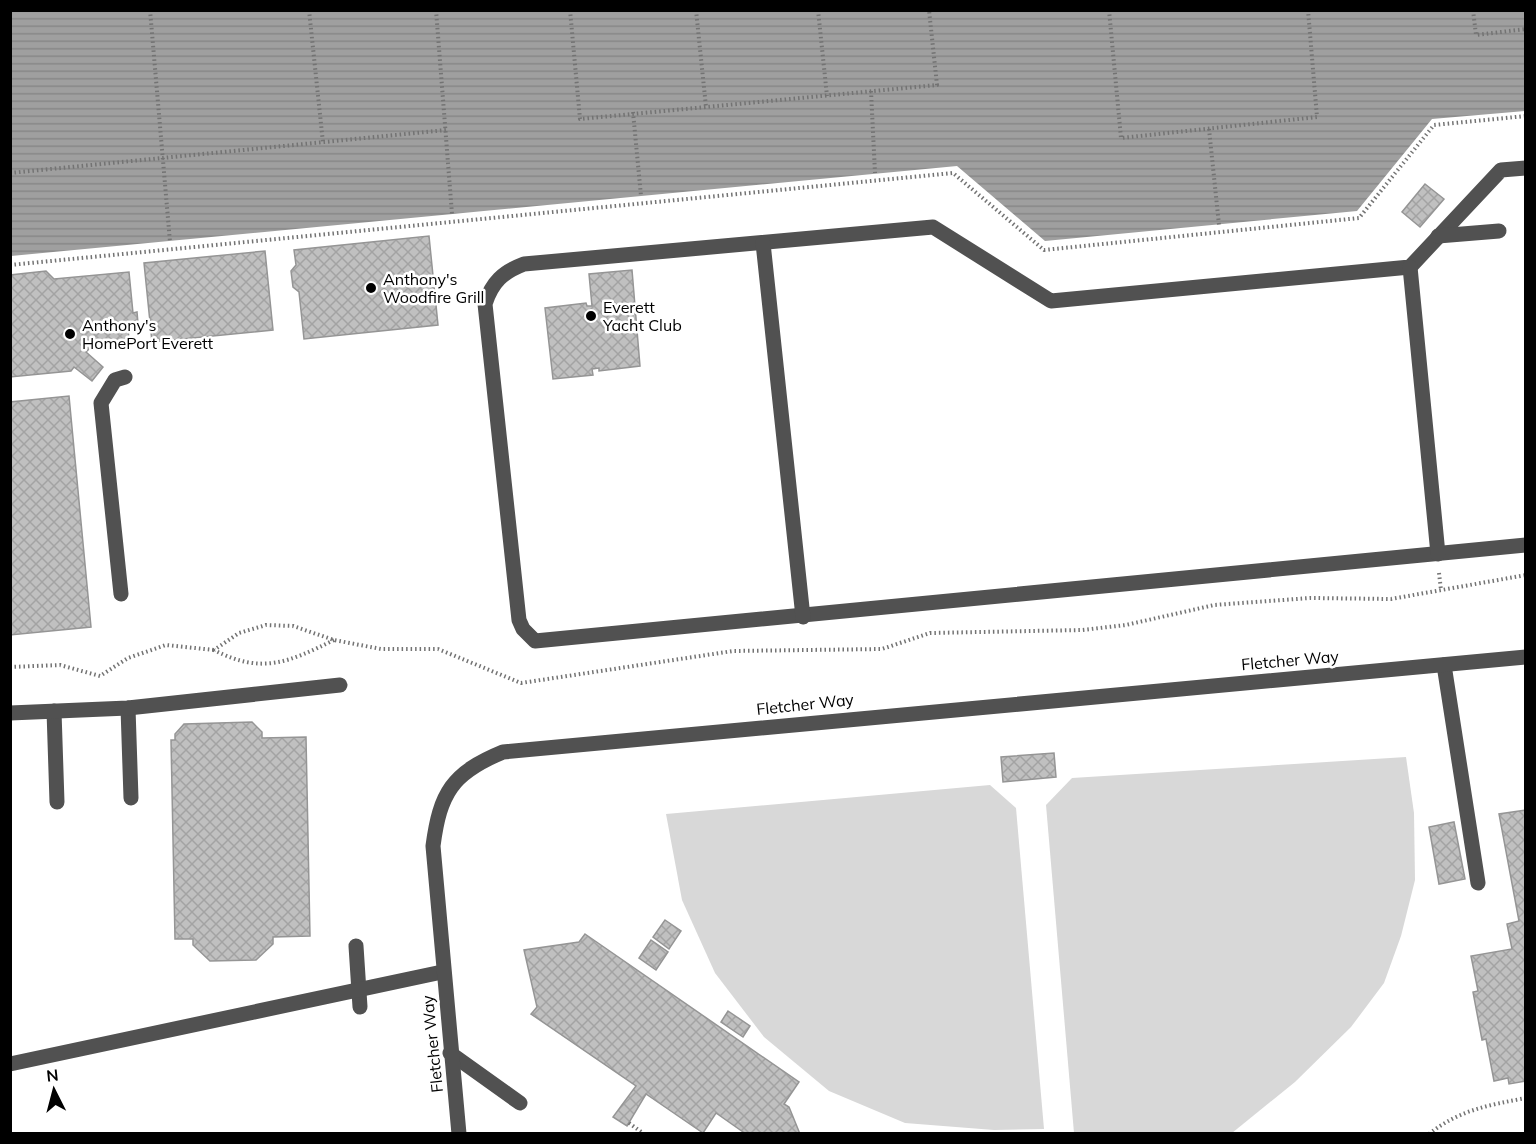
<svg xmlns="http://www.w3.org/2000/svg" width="1536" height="1144" font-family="Mulish,sans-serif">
	<defs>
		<pattern id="water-rules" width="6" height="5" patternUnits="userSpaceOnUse" patternTransform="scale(1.5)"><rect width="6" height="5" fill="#9f9f9f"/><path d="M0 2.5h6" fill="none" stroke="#878787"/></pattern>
		<pattern id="building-cross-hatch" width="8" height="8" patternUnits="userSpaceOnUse" patternTransform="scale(1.5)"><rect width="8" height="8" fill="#c0c0c0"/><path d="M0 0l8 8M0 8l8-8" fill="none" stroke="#a3a3a3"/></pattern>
	</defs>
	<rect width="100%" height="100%" fill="#fff"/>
	<g fill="#d8d8d8">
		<polygon points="1406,757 1414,813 1415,880 1401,936 1384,983 1351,1027 1295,1082 1232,1133 1074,1133 1046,805 1072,778"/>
		<polygon points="990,785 1016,808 1044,1129 994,1130 905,1123 829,1091 764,1037 715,973 682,900 666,814"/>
	</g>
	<polygon fill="url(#water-rules)" points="11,10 1525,11 1525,111 1432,119 1357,211 1045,241 957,166 11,256"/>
	<g fill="url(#building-cross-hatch)" stroke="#959595" stroke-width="1.5">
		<polygon points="1425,184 1444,199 1420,227 1402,212"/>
		<polygon points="429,236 438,325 304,339 299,292 293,287 291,271 296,265 294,250"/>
		<polygon points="265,251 273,330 152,342 144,263"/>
		<polygon points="632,270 640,366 599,371 599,368 592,369 593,375 553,379 545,308 586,303 587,306 592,306 589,274"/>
		<polygon points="46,271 54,279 129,272 133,313 137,312 138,323 128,324 129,343 91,347 86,352 103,367 92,381 74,367 71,371 10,377 10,275"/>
		<polygon points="69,396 91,627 10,635 10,402"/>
		<polygon points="252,722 262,732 262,738 306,737 310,936 273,937 273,944 256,960 210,961 193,945 193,939 175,939 171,740 175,740 175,734 184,724"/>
		<polygon points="1054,753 1056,777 1003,782 1001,757"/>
		<polygon points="1526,810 1526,1081 1509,1084 1508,1078 1494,1081 1486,1039 1482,1040 1473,992 1478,991 1471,956 1512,949 1507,924 1519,921 1499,814"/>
		<polygon points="1454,822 1465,879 1439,884 1429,827"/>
		<polygon points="665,920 681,931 669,949 653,937"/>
		<polygon points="585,934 799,1082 784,1104 789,1107 800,1134 746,1134 716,1113 703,1133 646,1094 627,1126 613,1117 636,1086 531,1014 537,1007 524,950 579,942"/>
		<polygon points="651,940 668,952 656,970 639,958"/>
		<polygon points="728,1011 750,1026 743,1037 721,1022"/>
	</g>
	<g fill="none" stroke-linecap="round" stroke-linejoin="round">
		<g stroke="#737373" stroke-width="4" stroke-dasharray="1.5 3" stroke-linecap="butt">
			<polyline points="150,10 170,242"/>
			<polyline points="309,10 323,143"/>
			<polyline points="436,10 452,214"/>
			<polyline points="570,10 580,119 937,85 929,10"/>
			<polyline points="696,10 706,107"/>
			<polyline points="818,10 827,96"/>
			<polyline points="1109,10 1121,138 1317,117 1308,10"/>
			<polyline points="1473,10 1476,35 1526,29"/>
			<polyline points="871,91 875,173"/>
			<polyline points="633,112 641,196"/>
			<polyline points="1209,129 1219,225"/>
			<polyline points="10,173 446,130"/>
			<polyline points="10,265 953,173 1044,250 1359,218 1434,125 1526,116"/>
			<polyline points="1439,573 1441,590"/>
			<path d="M334 640C289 662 262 675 214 650L239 633 266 625 293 626 334 640 381 649H438L521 683 733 651 882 649 930 633 1082 630 1126 625 1214 605 1310 598 1391 599 1526 575"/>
			<polyline points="10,667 60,665 100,676 128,658 166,645 214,650"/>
			<polyline points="629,1123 644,1134"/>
			<path d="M1429 1134C1459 1110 1489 1105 1526 1098"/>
		</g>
		<g stroke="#515151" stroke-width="15">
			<path d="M1526 168 1501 170 1410 267 1051 301 933 227 524 264C503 272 492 282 485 304L519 620 523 629 535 641 1526 545"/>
			<polyline points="1438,236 1499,231"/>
			<polyline points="763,243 803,617"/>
			<polyline points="1410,267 1438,554"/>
			<polyline points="121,594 101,403 115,380 125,377"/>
			<polyline points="1444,665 1478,883"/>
			<polyline points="128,708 131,798"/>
			<polyline points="54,711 57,802"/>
			<polyline points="10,713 128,708 340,685"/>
			<polyline points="356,946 360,1007"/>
			<polyline points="450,1053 520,1103"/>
			<polyline points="10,1064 442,972"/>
			<path d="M459 1134 433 846C440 793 452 773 503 752L1526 657"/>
		</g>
	</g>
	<g fill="#000" stroke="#fff" stroke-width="2">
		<circle cx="371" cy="288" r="6"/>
		<circle cx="591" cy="316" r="6"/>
		<circle cx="70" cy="334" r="6"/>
	</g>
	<g text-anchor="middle" stroke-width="5" stroke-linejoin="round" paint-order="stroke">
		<g font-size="16" fill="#000" stroke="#fff" text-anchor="start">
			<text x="383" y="285">Anthony's<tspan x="383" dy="18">Woodfire Grill</tspan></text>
			<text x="603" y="313">Everett<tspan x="603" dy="18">Yacht Club</tspan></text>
			<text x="82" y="331">Anthony's<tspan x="82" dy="18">HomePort Everett</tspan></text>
		</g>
		<g font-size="16" fill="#000" stroke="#fff">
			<text transform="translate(1290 660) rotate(-5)" y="6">Fletcher Way</text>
			<text transform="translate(805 704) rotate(-6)" y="6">Fletcher Way</text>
			<text transform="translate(432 1044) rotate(-96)" y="6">Fletcher Way</text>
		</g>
	</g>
	<rect width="1536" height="1144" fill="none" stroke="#000000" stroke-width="24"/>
	<g transform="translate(54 1090) rotate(354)" stroke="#ffffff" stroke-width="4.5" paint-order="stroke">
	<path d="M0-4.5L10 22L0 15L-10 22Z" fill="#000000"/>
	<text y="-9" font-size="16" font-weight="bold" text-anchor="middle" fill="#000000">N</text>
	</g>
</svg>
